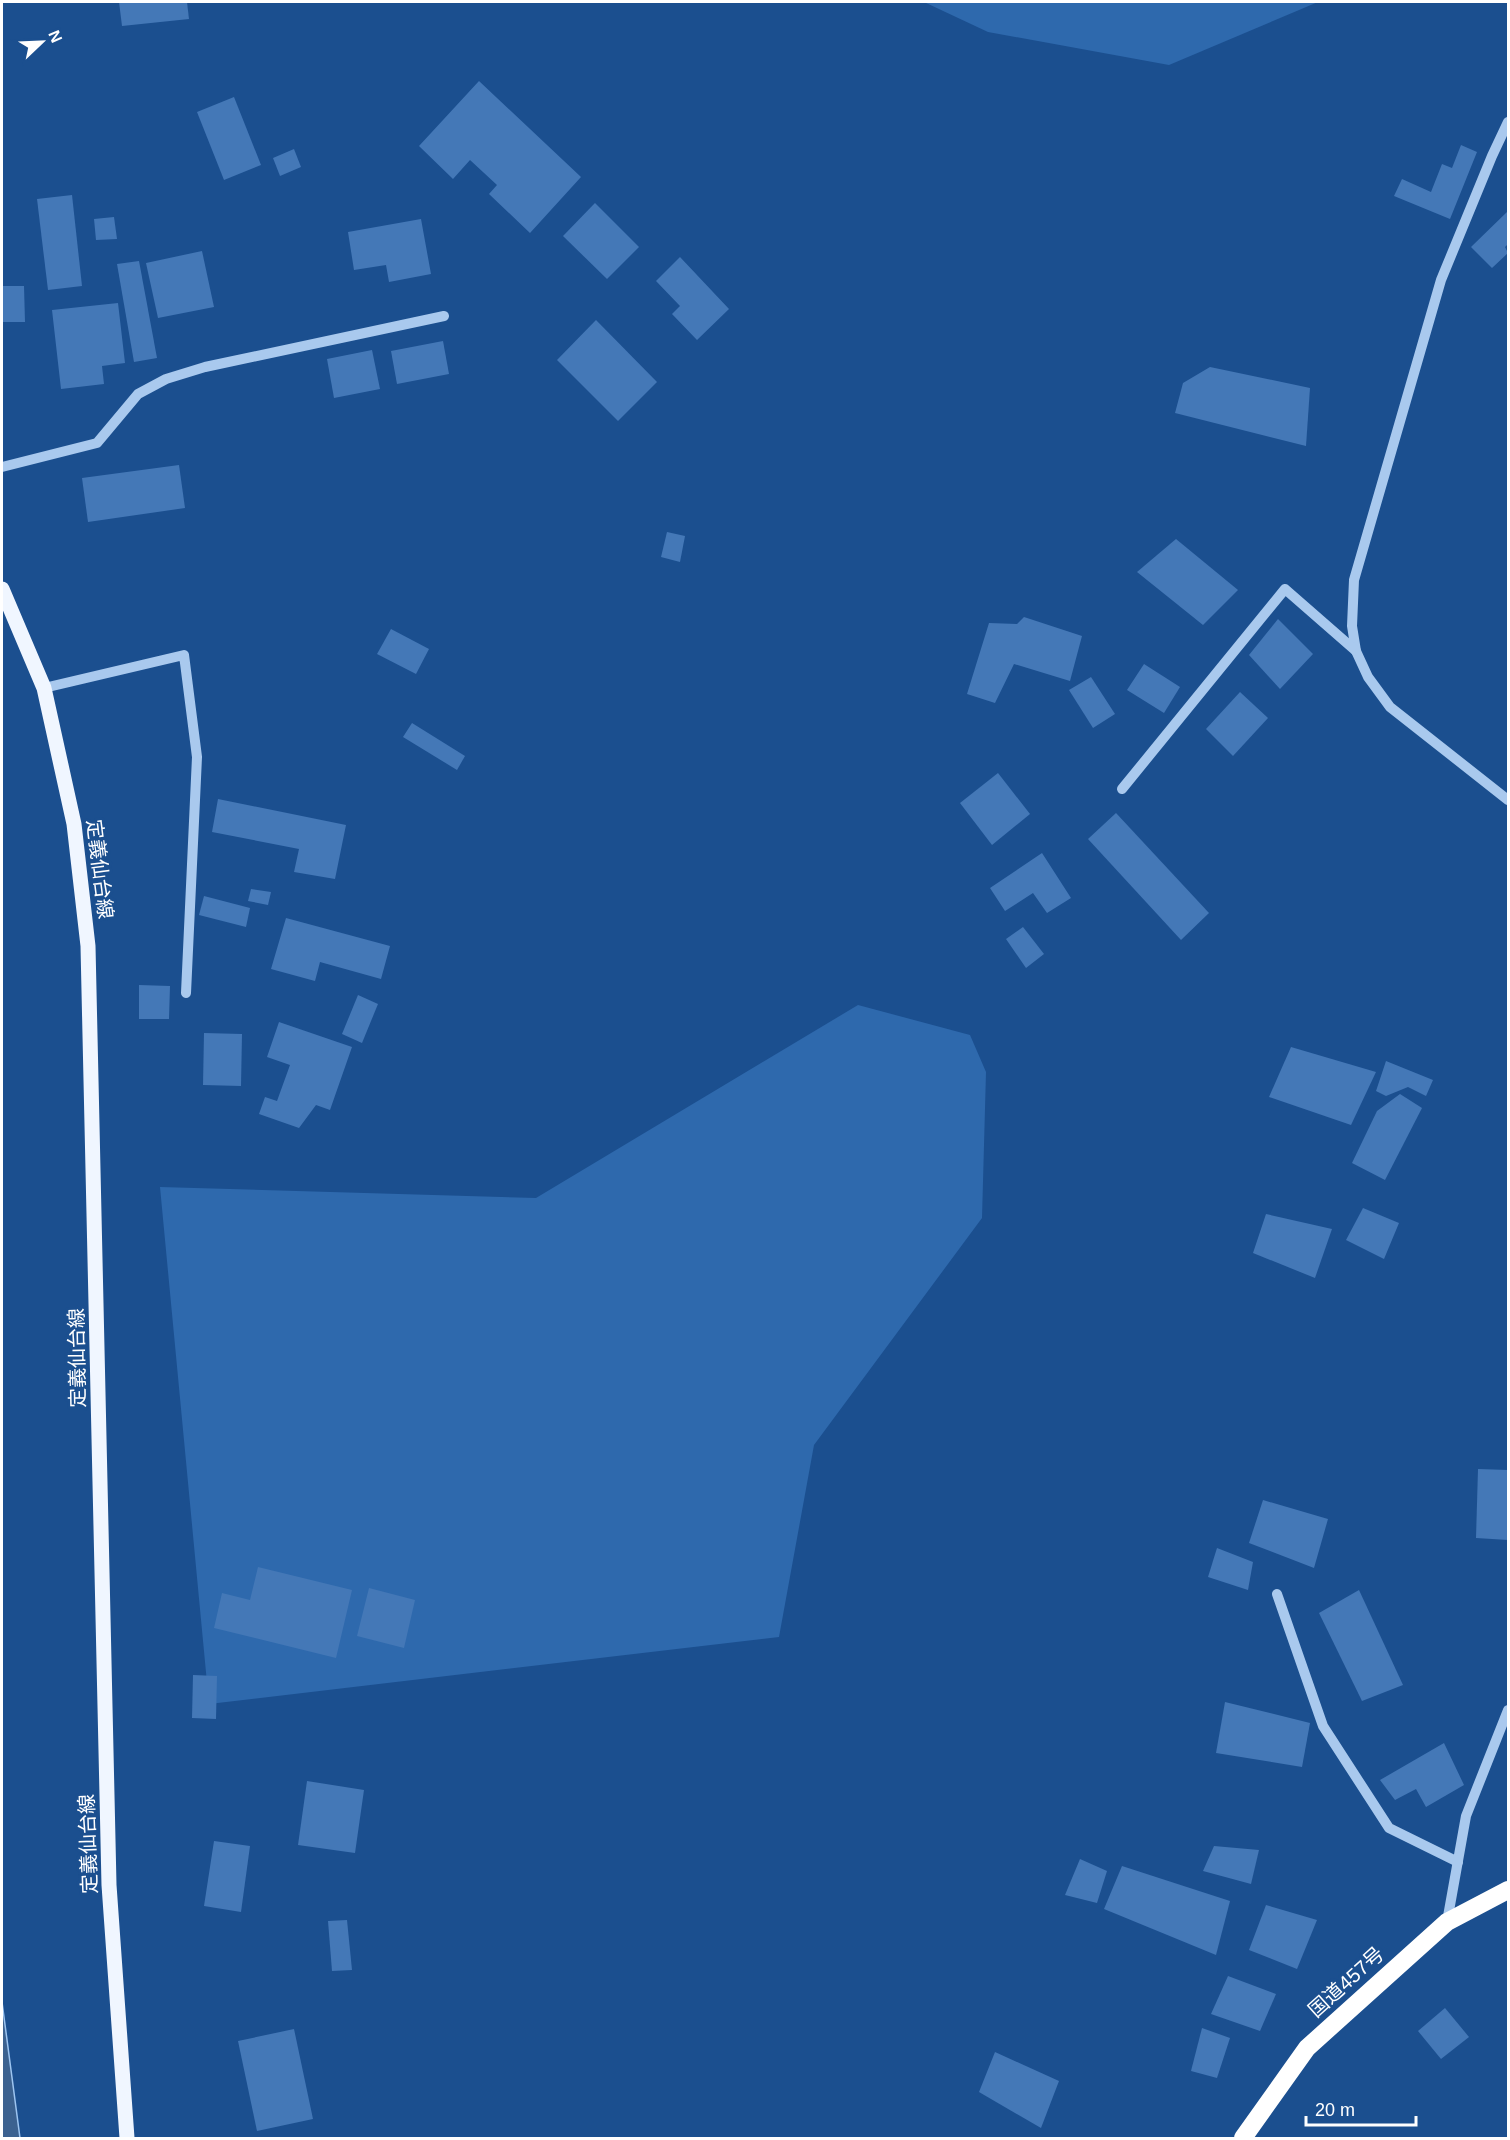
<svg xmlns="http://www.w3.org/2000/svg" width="1510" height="2140" font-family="Helvetica,'Noto Sans JP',sans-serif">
	<rect width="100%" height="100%" fill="#1b4f8f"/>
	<g fill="#2e69ad">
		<polygon points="924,2 1318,2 1169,65 988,32"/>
		<polygon points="858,1005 970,1035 986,1072 982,1218 814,1445 779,1637 209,1704 160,1187 536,1198"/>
	</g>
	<polygon fill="#3c6290" stroke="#9cc4f0" stroke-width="1.5" points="2,2002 20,2138 2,2138"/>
	<g fill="#4478b7">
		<polygon points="119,2 187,2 189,19 122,26"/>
		<polygon points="479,81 581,177 530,233 489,194 497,185 470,160 453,179 419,146"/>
		<polygon points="234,97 261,165 224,180 197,112"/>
		<polygon points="1461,145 1477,152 1450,219 1394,196 1402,179 1431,192 1442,164 1452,168"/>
		<polygon points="294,149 301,167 280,176 273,158"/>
		<polygon points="72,195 82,286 48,290 37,199"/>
		<polygon points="595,203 639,247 607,279 563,236"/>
		<polygon points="1508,211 1508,244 1505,247 1508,253 1492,268 1471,247"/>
		<polygon points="114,217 117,239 96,240 94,219"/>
		<polygon points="421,219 431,274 389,282 386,265 354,270 348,232"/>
		<polygon points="202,251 214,307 158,318 146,263"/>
		<polygon points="680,257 729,309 697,340 672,314 680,306 656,281"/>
		<polygon points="139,261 157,358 134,362 117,264"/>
		<polygon points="2,286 24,286 25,322 2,322"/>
		<polygon points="118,303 125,363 102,366 104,384 61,389 52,310"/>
		<polygon points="596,320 657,382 618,421 557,360"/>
		<polygon points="443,341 449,374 397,384 391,351"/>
		<polygon points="372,350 380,389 334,398 327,359"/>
		<polygon points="1210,367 1310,388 1306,446 1175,413 1183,383"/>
		<polygon points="179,465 185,508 88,522 82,478"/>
		<polygon points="667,532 685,536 680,562 661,557"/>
		<polygon points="1176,539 1238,590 1203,625 1137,572"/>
		<polygon points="1024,617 1082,636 1070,681 1014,664 995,703 967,694 989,623 1017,624"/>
		<polygon points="1278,619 1313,654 1280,689 1249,655"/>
		<polygon points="391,629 429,649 416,674 377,654"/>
		<polygon points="1144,664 1180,687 1164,713 1127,690"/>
		<polygon points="1091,677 1115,714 1093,728 1069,690"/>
		<polygon points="1240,692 1268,718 1233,756 1206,729"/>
		<polygon points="412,723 465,756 457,770 403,737"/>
		<polygon points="998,773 1030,814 992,845 960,803"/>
		<polygon points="218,799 346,825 335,879 294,872 299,849 212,832"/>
		<polygon points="1116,813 1209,913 1181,940 1088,839"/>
		<polygon points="1042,853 1071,898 1047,913 1033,893 1005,911 990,888"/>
		<polygon points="251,889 271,892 268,905 248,901"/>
		<polygon points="204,896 250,908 246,927 199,915"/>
		<polygon points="286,918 390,946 381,979 320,962 315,981 271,969"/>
		<polygon points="1023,927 1044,954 1026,968 1006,939"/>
		<polygon points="139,985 170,986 169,1019 139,1019"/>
		<polygon points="358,995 378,1004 362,1043 342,1034"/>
		<polygon points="279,1022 352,1047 330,1110 316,1105 299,1128 259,1114 265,1097 277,1101 290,1065 267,1057"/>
		<polygon points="204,1033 242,1034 241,1086 203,1085"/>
		<polygon points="1291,1047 1376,1072 1351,1125 1269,1097"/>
		<polygon points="1386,1061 1433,1080 1426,1096 1408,1087 1386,1096 1376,1091"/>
		<polygon points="1400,1094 1422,1108 1385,1180 1352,1163 1377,1111"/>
		<polygon points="1363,1208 1399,1223 1384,1259 1346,1240"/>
		<polygon points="1266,1214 1332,1229 1315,1278 1253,1253"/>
		<polygon points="1478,1469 1508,1470 1508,1540 1476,1538"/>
		<polygon points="1263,1500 1328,1519 1314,1568 1249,1543"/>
		<polygon points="1217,1548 1253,1562 1248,1590 1208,1577"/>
		<polygon points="258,1567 352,1590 336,1658 214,1628 222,1593 250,1600"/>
		<polygon points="369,1588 415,1600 404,1648 357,1636"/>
		<polygon points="1359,1590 1403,1685 1362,1701 1319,1613"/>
		<polygon points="193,1675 217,1676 216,1719 192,1718"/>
		<polygon points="1225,1702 1310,1723 1302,1767 1216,1753"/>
		<polygon points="1444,1743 1464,1785 1426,1807 1416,1789 1395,1800 1380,1780"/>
		<polygon points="307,1781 364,1790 355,1853 298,1845"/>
		<polygon points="214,1841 250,1846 241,1912 204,1906"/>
		<polygon points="1214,1846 1259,1850 1251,1884 1203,1871"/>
		<polygon points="1080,1859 1107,1871 1097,1903 1065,1895"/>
		<polygon points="1122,1866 1230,1901 1216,1955 1104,1909"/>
		<polygon points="1266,1905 1317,1920 1297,1969 1249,1950"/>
		<polygon points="347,1920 352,1970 332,1971 328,1921"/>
		<polygon points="1228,1976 1276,1994 1260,2031 1211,2014"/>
		<polygon points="1445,2008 1469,2037 1441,2059 1418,2031"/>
		<polygon points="1202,2028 1230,2038 1217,2078 1191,2071"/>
		<polygon points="294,2029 313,2119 257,2131 238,2041"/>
		<polygon points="995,2052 1059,2081 1041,2128 979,2092"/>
	</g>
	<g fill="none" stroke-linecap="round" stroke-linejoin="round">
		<g stroke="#a9c9ee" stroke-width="10">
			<polyline points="1508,122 1492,156 1441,280 1354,580 1352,626 1356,651 1368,677 1390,707 1508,800"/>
			<polyline points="2,467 97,443 138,394 166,379 205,367 444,316"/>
			<polyline points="44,688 184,655 197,757 186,993"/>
			<polyline points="1122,789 1285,589 1356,651"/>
			<polyline points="1277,1594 1323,1726 1389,1828 1458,1862"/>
			<polyline points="1447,1922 1466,1816 1508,1710"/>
		</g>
		<polyline stroke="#f0f6ff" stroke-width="15" points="2,589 44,688 74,824 88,946 109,1885 127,2138"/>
		<polyline stroke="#fff" stroke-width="18" points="1243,2138 1307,2048 1447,1922 1508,1890"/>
	</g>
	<g text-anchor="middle" stroke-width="6" stroke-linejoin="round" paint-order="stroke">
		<g font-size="20" fill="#fff" stroke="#1b4f8f">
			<text transform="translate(100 869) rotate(83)" y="7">定義仙台線</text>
			<text transform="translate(77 1358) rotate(-91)" y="7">定義仙台線</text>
			<text transform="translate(88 1844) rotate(-92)" y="7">定義仙台線</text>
			<text transform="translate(1346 1982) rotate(-42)" y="7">国道457号</text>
		</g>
	</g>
	<rect width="1510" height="2140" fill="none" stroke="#ffffff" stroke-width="6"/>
	<g transform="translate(42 42) rotate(67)" stroke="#1b4f8f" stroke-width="4.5" paint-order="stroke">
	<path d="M0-4.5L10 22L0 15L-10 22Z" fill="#ffffff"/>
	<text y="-9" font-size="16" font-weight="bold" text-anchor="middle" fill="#ffffff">N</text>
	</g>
	<path d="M1306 2116v9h110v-9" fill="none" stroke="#ffffff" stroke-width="3"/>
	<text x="1315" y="2116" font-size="18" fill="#ffffff" stroke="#1b4f8f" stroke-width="4.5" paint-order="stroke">20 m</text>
</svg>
